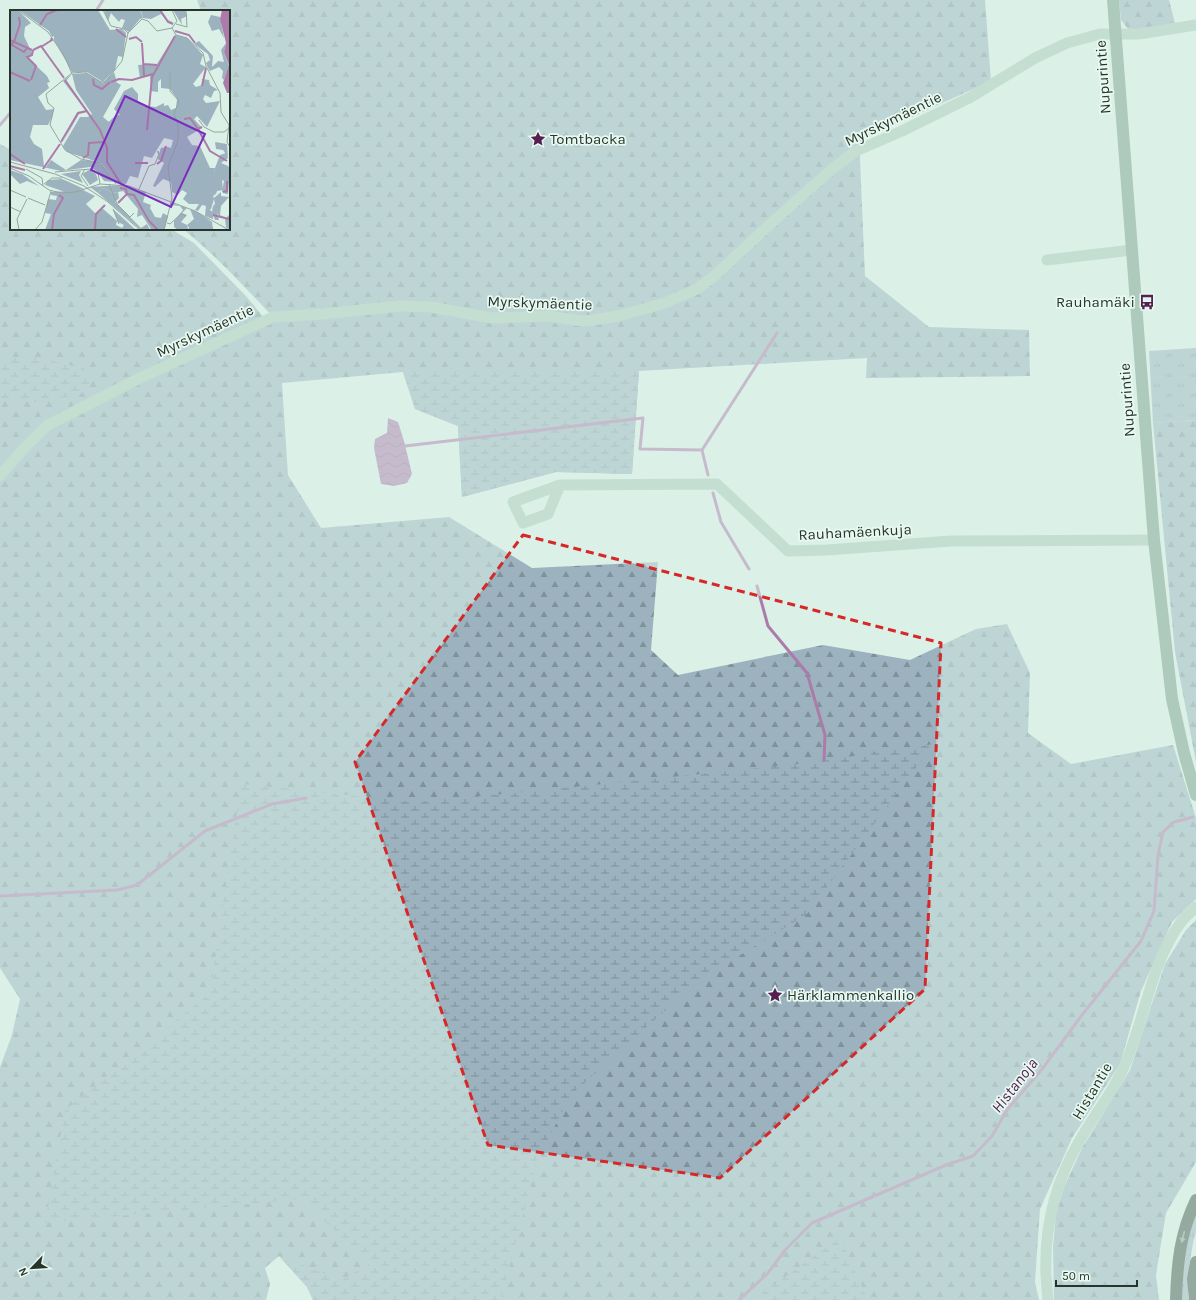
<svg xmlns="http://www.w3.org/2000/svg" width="1196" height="1300" font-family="Karla,sans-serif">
	<defs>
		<pattern id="grass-tufts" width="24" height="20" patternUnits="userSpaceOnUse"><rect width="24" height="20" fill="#9cb3bf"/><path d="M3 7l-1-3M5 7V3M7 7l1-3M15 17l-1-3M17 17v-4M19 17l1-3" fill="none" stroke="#7f929b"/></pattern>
		<pattern id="forest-firs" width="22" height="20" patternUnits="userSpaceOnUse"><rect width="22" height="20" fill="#9cb3bf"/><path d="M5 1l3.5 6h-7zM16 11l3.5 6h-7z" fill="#7f929b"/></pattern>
		<pattern id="wetland-marsh" width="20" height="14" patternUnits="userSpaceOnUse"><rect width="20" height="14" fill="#9cb3bf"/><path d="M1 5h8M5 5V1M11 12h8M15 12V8" fill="none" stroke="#7f929b"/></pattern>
		<pattern id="water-waves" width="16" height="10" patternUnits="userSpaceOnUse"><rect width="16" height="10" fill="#ad7baa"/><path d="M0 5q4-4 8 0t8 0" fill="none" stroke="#8d668b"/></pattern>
	</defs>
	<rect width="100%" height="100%" fill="#dbf1e7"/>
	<g fill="url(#grass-tufts)">
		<polygon points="1196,348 1196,420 1153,423 1149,351"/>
		<polygon points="1196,1211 1196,1232 1193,1243 1189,1267 1188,1295 1189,1300 1182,1300 1182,1262"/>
	</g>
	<g fill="url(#forest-firs)">
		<path d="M197 0H985L991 81 861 140 860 159 865 276 929 327 1029 330 1030 376 866 378 867 358 639 371 632 474 556 472 462 497 458 426 415 409 403 372 282 383 288 475 321 528 449 517 532 568 658 562 651 650 678 675 823 645 910 660 976 629 1007 624 1030 673 1028 733 1071 764 1173 745 1196 818V899L1172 922 1141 991 1120 1064 1072 1138 1040 1209 1035 1282 1039 1300H313L307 1287 279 1256 265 1268 270 1284 266 1300H0V1067L12 1035 20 999 0 968V144L11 150V229H171L194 243 245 295 266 320 273 317C244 286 215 255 183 229H229V11H201Z"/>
		<polygon points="1119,0 1169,0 1175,23 1135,30 1128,29 1121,20"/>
		<polygon points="1196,420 1196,762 1175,652 1153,423"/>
		<polygon points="1196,920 1196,1162 1166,1213 1156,1275 1159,1300 1054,1300 1053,1247 1056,1213 1064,1187 1082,1148 1130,1070 1165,964 1186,930"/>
	</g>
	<g fill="url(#wetland-marsh)">
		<polygon points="0,358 39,358 83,368 91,374 90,386 79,395 33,402 0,398"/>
		<polygon points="639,371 632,474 556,472 462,497 458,426 415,409 403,372"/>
		<polygon points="934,744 807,914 698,981 570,1096 537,1161 501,1300 313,1300 307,1287 279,1256 342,1280 371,1263 300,1199 45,1223 65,1110 210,993 241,784 415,802 535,791 807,763"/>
		<polygon points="840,1238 868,1300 760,1300 762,1293"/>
	</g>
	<polygon fill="url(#water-waves)" points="388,418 398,422 404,441 412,474 407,483 394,486 381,484 374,448 375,439 387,433"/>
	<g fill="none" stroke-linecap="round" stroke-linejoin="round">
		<g stroke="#ad7baa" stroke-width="3">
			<polyline points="96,11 103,0"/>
			<polyline points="0,125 11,112"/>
			<polyline points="405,446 643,418 640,449 702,450 708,475"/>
			<polyline points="702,450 777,333"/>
			<polyline points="713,493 721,522 749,569"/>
			<polyline points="757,586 768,626 807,673 825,735 824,760"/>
			<polyline points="0,896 117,890 137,885 205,831 272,804 306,798"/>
			<polyline points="739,1300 768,1273 785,1250 812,1223 946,1165 973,1156 992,1136 1007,1110 1043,1068 1082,1015 1141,941 1154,911 1158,855 1163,832 1174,822 1193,817"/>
		</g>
		<g stroke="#a8c8b7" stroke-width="11">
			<polyline points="1047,260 1132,250"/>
			<polyline points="0,476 24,448 48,425 142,377 273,317 322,314 400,306 431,307 492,318 547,316 583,321 593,320 618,316 665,303 697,289 712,278 777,218 832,169 856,151 902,131 971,97 1035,58 1067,43 1100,34 1139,34 1196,25"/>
			<polyline points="560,485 548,514 523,523 513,502 560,485 717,484 788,551 827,550 951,541 1154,540"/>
			<path d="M1048 1300C1047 1292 1047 1284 1046 1276 1044 1228 1055 1182 1080 1140 1096 1112 1117 1087 1128 1057 1146 1012 1152 962 1181 922 1185 917 1191 912 1196 907"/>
		</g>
		<polyline stroke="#799c87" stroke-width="12" points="1113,0 1154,540 1172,699 1184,753 1196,795"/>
		<g stroke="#3f5647" stroke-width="12">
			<path d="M1176 1300C1177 1264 1180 1233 1196 1200"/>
			<polyline points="1195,1300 1193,1279 1196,1262"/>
		</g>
	</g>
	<defs><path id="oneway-solid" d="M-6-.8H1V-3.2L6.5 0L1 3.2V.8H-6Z"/></defs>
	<use fill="#8b9f94" href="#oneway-solid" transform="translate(1183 1237) rotate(104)"/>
	<path d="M0 0H1196V1300H0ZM523 535 941 643 925 989 720 1178 488 1145 355 762Z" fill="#dbf1e7" fill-opacity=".55" fill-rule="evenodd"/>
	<path fill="none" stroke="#d62828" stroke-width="3" stroke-dasharray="8 5" stroke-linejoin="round" d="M523 535 941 643 925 989 720 1178 488 1145 355 762Z"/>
	<defs>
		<g id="sight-bare" transform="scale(1.2)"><path d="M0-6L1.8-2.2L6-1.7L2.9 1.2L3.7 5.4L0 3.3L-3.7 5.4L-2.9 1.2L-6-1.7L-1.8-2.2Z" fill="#551f50" stroke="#e8f9f1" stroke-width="2.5" paint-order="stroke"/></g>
		<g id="bus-bare" transform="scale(1.2)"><path d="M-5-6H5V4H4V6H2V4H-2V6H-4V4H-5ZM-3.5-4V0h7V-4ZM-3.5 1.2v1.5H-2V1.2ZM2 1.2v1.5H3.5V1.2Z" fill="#551f50" stroke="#e8f9f1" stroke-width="2.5" paint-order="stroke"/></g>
	</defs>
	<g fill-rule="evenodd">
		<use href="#sight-bare" x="538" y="139"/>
		<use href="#bus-bare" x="1147" y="302"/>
		<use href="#sight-bare" x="775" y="995"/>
	</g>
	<g text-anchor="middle" stroke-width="3.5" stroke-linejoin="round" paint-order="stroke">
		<g font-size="15" fill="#28352c" stroke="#e8f9f1">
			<text transform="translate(1103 77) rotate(-94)" y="5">Nupurintie</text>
			<text transform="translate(893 119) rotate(-26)" y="5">Myrskymäentie</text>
			<text transform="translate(540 303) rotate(2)" y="5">Myrskymäentie</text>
			<text transform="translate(205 331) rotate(-25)" y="5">Myrskymäentie</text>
			<text transform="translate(1127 400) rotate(-94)" y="5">Nupurintie</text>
			<text transform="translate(855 532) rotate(-3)" y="5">Rauhamäenkuja</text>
			<text transform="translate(1092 1091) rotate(-59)" y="5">Histantie</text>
		</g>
		<g font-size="15" fill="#28352c" stroke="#e8f9f1" text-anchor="start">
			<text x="550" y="144">Tomtbacka</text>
			<text x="1135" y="307" text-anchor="end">Rauhamäki</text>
			<text x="787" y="1000">Härklammenkallio</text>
		</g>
		<g font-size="16" font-style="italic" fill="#551f50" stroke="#e8f9f1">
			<text transform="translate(1014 1085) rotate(-52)" y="6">Histanoja</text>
		</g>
	</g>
	<g transform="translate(10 10)">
		<rect width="220" height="220" fill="#dbf1e7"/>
		<path d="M134 0H151L158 10 165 13 158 12 151 4 141 9 133 8 131 1ZM62 64 56 71 81 105 76 102 69 104 52 134 68 103 76 101 53 71ZM216 143 218 148 211 153 218 156 220 159 212 170 213 180 207 181 206 184 200 182 205 158 210 145ZM93 178 103 183 108 182 109 188 105 192 131 218 137 214 140 220H131L88 183ZM180 199 189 203V210L180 219 177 215 184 209Z" fill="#9cb3bf"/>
		<path d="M0 0H8L21 13 15 17 14 26 23 45 18 48 37 66 40 72 37 73 39 78 28 87 36 100 44 99 42 107 38 115H23L20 127 24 134 32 139 34 156 36 157 41 150 56 160 71 150 85 151 92 155 105 172 94 171 87 161 80 157 51 161 0 150ZM9 0H88L100 20 112 19 116 23 113 47 108 46 105 60 93 72 77 62H62L44 30V26L42 27 39 21ZM94 0H130L133 8 130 9 119 22 112 18 115 10 111 9 109 12 101 3 98 11ZM163 0H175L177 6 171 9 172 15ZM201 5 210 7 214 28 209 19 202 21 198 12ZM165 25 177 28 193 45 190 54 196 57 183 74 186 77 192 75V69L199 70 200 75 208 80 204 81 201 88 195 85 193 89 196 93 210 91 197 117 187 106 184 109 192 118 177 127 182 135 190 136 200 158H205L201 182 206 184 203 186 204 188 211 182V186L219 187 211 196 210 205 216 208 220 204V220L216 217 215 209 209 206 203 196 205 194 204 189 201 199H196V196L192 195 188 201 185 200 189 194H179L173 189 177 183 172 180 168 185 162 182 161 172 153 169 145 177 143 176 154 153 148 149 151 138H161L163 130 154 128 142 148 134 146 128 168 120 166 116 174 106 173 91 153 57 142 53 136 70 107H78L82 104 66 80 62 64 76 63 93 73 104 62 106 69 110 68 106 72 111 75 93 107 99 112 105 106 110 105 104 99 114 81 122 77 128 84V92L133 96 146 97 154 93V96L158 95 161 100 166 98 167 89 160 79 151 78V69L148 72V82L141 81 140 66 130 68 128 55 147 54ZM189 31 203 46 202 57 208 51 214 52 211 40 216 33 214 42 219 56 214 70 212 68 213 61 209 57 200 61 198 58 196 53 200 50 198 44 184 34ZM205 132 217 134 218 147 213 140 206 139ZM0 160 12 164 29 176 17 171 10 174 0 164ZM79 160 86 164 88 170 80 175 72 164ZM71 161 69 165 73 173 51 164ZM220 161 218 184H216L212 182 214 171 212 170V162ZM52 169 59 172 74 179 58 183 35 175 38 170ZM112 175 136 182 133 192 141 195 140 198 145 207 151 208 153 203 158 206 154 220 141 219 132 205 127 207 128 199 113 181 103 183 93 178 88 183 80 177ZM73 180 85 186 76 194 86 204 92 198 107 211 106 215 112 218 114 215 108 212 103 199 126 220H35L41 204 35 203 38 189 46 190 47 186 41 185V182ZM161 193 177 198 172 203 177 205 171 212 177 215 178 219 189 210V203L202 212 203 220H168L164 217V211L173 200 170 196 160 195Z" fill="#9cb3bf"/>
		<path d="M119 91 125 96 128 108 140 116 123 160 116 147 111 127 99 112 105 106 110 105 107 110 113 108ZM83 125 94 133 95 140 77 141V133ZM158 137 161 138 154 152 148 149 151 138ZM196 195 202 202 203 196 206 198 209 210H205L203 205V209L195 206ZM194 213 203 217V220H186Z" fill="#9cb3bf"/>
		<path d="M199 157 203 163 198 189 195 188 197 179 192 170 194 159ZM60 208 87 220H57Z" fill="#9cb3bf"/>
		<path d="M212 0H220V83H217L213 73 219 55 214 42 216 33 210 9Z" fill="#ad7baa"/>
		<path fill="none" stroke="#ad7baa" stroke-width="2" d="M150 0 158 12 163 14M30 15 37 4 47 0M106 19 116 27M165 21 179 25 185 33M119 29 126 27 132 32M0 30 22 40M132 33 134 66M2 35 14 42 17 38M0 36 4 32 10 14 9 7M31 37 42 30 41 28M23 40 31 36 54 68M134 54 147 55M0 62 20 71M83 69 84 75 92 79 100 72M21 70 26 56 17 47 22 45 23 40M55 70 90 120 97 138V152L111 174M101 72 109 69 122 70 143 64M192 76 196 58M174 109 180 108 188 119 192 117M188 119 200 141 217 151M137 120 142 67 165 26M51 132 68 103 77 101M0 144 15 154M73 148 78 145 79 133 94 132M125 153H138M147 154 151 151 156 136M0 156 15 160M33 159 50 134M110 178 116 179 117 184 124 185 139 211 148 220M213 182 217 181V171M108 193 117 184M203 205 219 209M42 220 44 204 53 188 49 185M85 220 86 204 95 195"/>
		<path fill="none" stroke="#93a69c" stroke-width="1" d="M8 0 38 22 55 47 62 64M93 0 101 16 114 19 118 23 132 9 138 11 147 21 162 18M162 0 167 11 162 18M166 14 177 17 176 0M162 18 166 25 177 28 193 43 196 56 210 83 211 102 219 115 217 132 220 137M189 110 194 117 204 122H214L219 118M0 152 45 164 74 176 98 192 130 220M0 158 19 166 39 180 51 183 66 182 90 174 119 176 185 201 219 220M16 159 32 168 33 176M75 159 71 166 78 176M45 162 81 159 88 163 90 174M34 174 42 168H52M99 174 107 194 120 207 124 203M106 174 90 153 71 149 55 140 40 115 44 98 38 93 36 84 62 63 75 62 91 72H95L112 51 118 23M129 179 139 156 145 154 149 144 148 141V143L149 144M0 180 16 187M18 188 35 195M0 197 11 202M103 199 109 214M157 213 160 214 171 204 176 206M9 220 7 209 17 189M25 220 32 212 41 181M154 220 162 188 158 156 168 131V114L164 104 169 91 160 81V62"/>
		<path fill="#7b2cbf" fill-opacity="0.15" stroke="#7b2cbf" stroke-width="2" d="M115 86 195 124 161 197 81 160Z"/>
		<rect width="220" height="220" fill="none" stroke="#28352c" stroke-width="2"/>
	</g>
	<g transform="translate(32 1268) rotate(245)" stroke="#e8f9f1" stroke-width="3" paint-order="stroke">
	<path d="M0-3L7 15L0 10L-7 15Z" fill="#28352c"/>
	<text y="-6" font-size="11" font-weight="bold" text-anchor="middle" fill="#28352c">N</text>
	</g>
	<path d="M1056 1280v6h81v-6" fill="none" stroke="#28352c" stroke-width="2"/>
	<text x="1062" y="1280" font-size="12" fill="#28352c" stroke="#e8f9f1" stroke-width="3" paint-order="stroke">50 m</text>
</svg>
